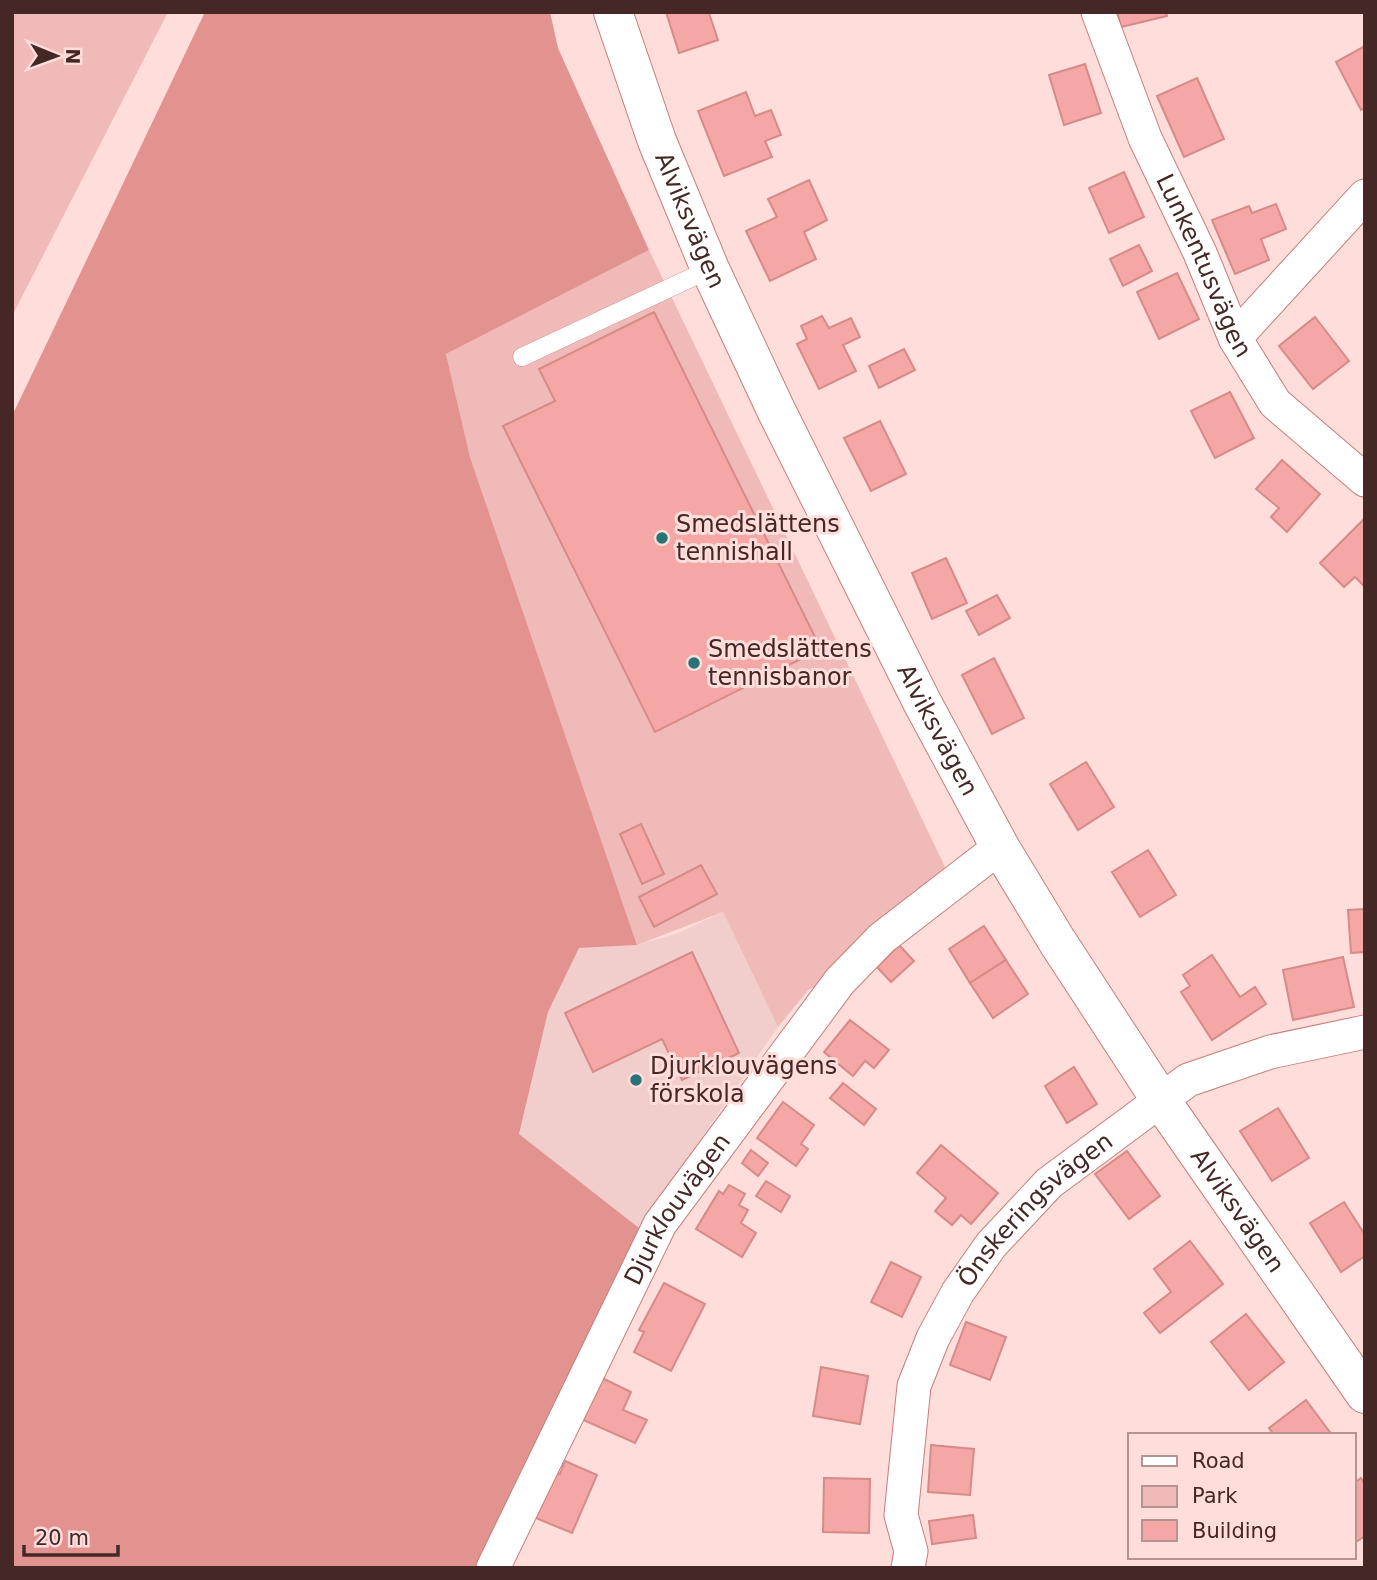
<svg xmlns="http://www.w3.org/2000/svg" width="1377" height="1580" font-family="'DejaVu Sans',sans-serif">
	<rect width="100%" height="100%" fill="#fedddb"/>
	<polygon fill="#f1cecc" points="723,912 778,1027 639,1228 519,1134 548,1012 579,948 637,945 678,933"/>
	<g fill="#efbab7">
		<polygon points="12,12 168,12 12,316"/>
		<polygon points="649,250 946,869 851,946 850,950 816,987 809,989 778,1027 723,912 637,945 470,457 446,354"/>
	</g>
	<polygon fill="#e29390" points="205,12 550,12 558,48 649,250 446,354 470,457 637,945 579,948 548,1012 519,1134 639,1228 484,1568 12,1568 12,416"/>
	<g fill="#f4a7a4" stroke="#d68b88" stroke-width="2">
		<polygon points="666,12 712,12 709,13 718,40 679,53"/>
		<polygon points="1117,12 1166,12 1167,16 1121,27"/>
		<polygon points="1365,46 1365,108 1361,110 1336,62"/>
		<polygon points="1085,64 1101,113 1064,125 1049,75"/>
		<polygon points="1197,78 1224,139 1184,157 1157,96"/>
		<polygon points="746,92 755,116 771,110 781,135 765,141 772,157 724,176 698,111"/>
		<polygon points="1124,172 1144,217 1109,233 1089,188"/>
		<polygon points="809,180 827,220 804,232 816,259 770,281 746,231 777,217 768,199"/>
		<polygon points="1276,204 1286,229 1261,239 1269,260 1235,274 1212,220 1249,206 1252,213"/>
		<polygon points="1139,245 1152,271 1123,286 1110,259"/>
		<polygon points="1177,273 1199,319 1159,339 1137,292"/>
		<polygon points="654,312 821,649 655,732 503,426 555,401 539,369"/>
		<polygon points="822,316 829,328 851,318 860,337 843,345 856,371 819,389 797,344 807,339 801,326"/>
		<polygon points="1315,317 1349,361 1313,389 1279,346"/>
		<polygon points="904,349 915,370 879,388 869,366"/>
		<polygon points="1230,392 1254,438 1215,458 1191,411"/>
		<polygon points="880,421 906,474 871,491 844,438"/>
		<polygon points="1282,460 1320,494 1287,532 1271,517 1279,508 1256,489"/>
		<polygon points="1365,518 1365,587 1355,577 1344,587 1320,563"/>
		<polygon points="946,558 967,603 932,619 912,573"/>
		<polygon points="997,595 1010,618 979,635 966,611"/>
		<polygon points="994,658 1024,718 992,734 962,675"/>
		<polygon points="1086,762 1114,807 1078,830 1050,784"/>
		<polygon points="641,824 664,874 642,884 620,834"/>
		<polygon points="1148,850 1176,895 1140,917 1112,872"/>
		<polygon points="701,865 717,894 654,927 639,897"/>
		<polygon points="1365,909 1365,952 1351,953 1348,910"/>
		<polygon points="984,926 1006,960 970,983 949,949"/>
		<polygon points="899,945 914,961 891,982 877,967"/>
		<polygon points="692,952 739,1053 682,1080 662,1039 593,1072 565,1013"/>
		<polygon points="1212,955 1240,997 1255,987 1266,1004 1212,1040 1181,992 1190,986 1183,975"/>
		<polygon points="1343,957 1354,1007 1293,1020 1283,970"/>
		<polygon points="1006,960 1028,994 993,1018 970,983"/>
		<polygon points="850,1020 889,1050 874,1068 865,1061 853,1076 824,1052"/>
		<polygon points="1074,1067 1097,1104 1067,1123 1045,1086"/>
		<polygon points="843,1083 876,1109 864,1125 830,1098"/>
		<polygon points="783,1102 814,1125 801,1144 808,1149 796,1166 757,1138"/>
		<polygon points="1278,1108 1309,1158 1272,1181 1240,1131"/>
		<polygon points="941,1145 998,1193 971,1224 961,1215 952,1225 935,1211 946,1198 917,1173"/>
		<polygon points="751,1150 768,1163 758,1176 742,1163"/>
		<polygon points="1127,1151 1160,1196 1129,1219 1095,1174"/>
		<polygon points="766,1181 790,1196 781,1212 756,1196"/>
		<polygon points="729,1185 745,1194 739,1205 748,1210 741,1223 756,1233 742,1257 696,1229 719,1191 723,1194"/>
		<polygon points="1344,1202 1365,1235 1365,1256 1341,1272 1310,1223"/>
		<polygon points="1190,1241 1223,1284 1160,1333 1144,1313 1171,1292 1154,1269"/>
		<polygon points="891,1262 921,1277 902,1317 871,1302"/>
		<polygon points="664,1283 705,1304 671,1371 634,1352 644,1332 639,1330"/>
		<polygon points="1246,1314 1284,1362 1249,1390 1211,1342"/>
		<polygon points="966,1322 1006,1337 990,1380 950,1365"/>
		<polygon points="821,1367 868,1376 860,1424 813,1416"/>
		<polygon points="598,1376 631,1392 623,1410 647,1420 635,1443 579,1418"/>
		<polygon points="1306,1400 1332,1435 1274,1435 1269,1428"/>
		<polygon points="931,1445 974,1449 970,1495 928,1492"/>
		<polygon points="565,1461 597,1475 572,1533 531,1516 551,1470 560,1474"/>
		<polygon points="824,1478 870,1479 869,1533 823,1532"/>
		<polygon points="1361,1478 1365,1485 1365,1536 1356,1542 1354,1540 1354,1483"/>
		<polygon points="973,1515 976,1538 932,1544 929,1521"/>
	</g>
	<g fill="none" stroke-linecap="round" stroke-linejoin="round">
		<g stroke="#c77d7a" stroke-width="19">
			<polyline id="service" points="522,357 710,269"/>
		</g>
		<g stroke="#c77d7a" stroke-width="35">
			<g id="minor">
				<path id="s1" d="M1098 12 1145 138 1200 253 1235 338 1275 403 1365 480"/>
				<polyline points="1235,338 1365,196"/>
				<path id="s2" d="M493 1568 660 1224 840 981 882 938 1000 847"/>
				<path id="s3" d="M908 1568 911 1551 901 1515 914 1386 933 1338 958 1292 991 1245 1049 1183 1188 1080 1270 1052 1365 1032"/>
			</g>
		</g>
		<g stroke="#c77d7a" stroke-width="40">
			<g id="tertiary">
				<path id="s4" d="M613 12 657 141 710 269 776 410 922 702 1000 847 1057 941 1160 1099 1365 1394"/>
			</g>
		</g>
		<use href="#service" stroke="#fff" stroke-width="18"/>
		<use href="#minor" stroke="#fff" stroke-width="33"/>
		<use href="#tertiary" stroke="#fff" stroke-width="38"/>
	</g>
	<g fill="#287378" stroke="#fedddb" stroke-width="2.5">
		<circle cx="662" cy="538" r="7"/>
		<circle cx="694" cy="663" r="7"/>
		<circle cx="636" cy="1080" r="7"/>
	</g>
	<g text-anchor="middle" stroke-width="6" stroke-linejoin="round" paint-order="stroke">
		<g font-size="24" fill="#452726" stroke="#fedddb">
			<text dy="8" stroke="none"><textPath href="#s4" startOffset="222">Alviksvägen</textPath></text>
			<text dy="8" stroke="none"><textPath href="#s1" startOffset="275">Lunkentusvägen</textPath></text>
			<text dy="8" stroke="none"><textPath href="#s4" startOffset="789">Alviksvägen</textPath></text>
			<text dy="8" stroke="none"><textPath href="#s2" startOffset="404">Djurklouvägen</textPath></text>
			<text dy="8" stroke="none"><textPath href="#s4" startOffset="1356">Alviksvägen</textPath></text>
			<text dy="8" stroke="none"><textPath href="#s3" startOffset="402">Önskeringsvägen</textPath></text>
		</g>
		<g font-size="24" fill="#452726" stroke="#fedddb" text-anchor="start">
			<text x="676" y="532">Smedslättens<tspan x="676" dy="28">tennishall</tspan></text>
			<text x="708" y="657">Smedslättens<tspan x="708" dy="28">tennisbanor</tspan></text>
			<text x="650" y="1074">Djurklouvägens<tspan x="650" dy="28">förskola</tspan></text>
		</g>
	</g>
	<rect width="1377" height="1580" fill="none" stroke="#452726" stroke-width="28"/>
	<rect x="1128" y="1433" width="228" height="126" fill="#fedddb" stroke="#b49493" stroke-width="2"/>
	<rect x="1142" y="1456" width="35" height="10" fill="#ffffff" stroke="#b49493" stroke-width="2"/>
	<text x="1192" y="1468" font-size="21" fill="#452726">Road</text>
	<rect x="1142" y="1486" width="35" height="21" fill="#efbab7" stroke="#b49493" stroke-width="2"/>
	<text x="1192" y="1503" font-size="21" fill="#452726">Park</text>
	<rect x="1142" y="1520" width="35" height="21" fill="#f4a7a4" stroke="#b49493" stroke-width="2"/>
	<text x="1192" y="1538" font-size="21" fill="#452726">Building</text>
	<g transform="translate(56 56) rotate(91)" stroke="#fedddb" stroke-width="5" paint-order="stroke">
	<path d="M0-5L12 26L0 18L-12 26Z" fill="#452726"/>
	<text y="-10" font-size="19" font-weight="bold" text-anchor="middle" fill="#452726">N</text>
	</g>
	<path d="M24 1545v10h94v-10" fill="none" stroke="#452726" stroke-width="3.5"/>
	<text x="35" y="1545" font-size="21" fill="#452726" stroke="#fedddb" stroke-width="5" paint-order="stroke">20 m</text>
</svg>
